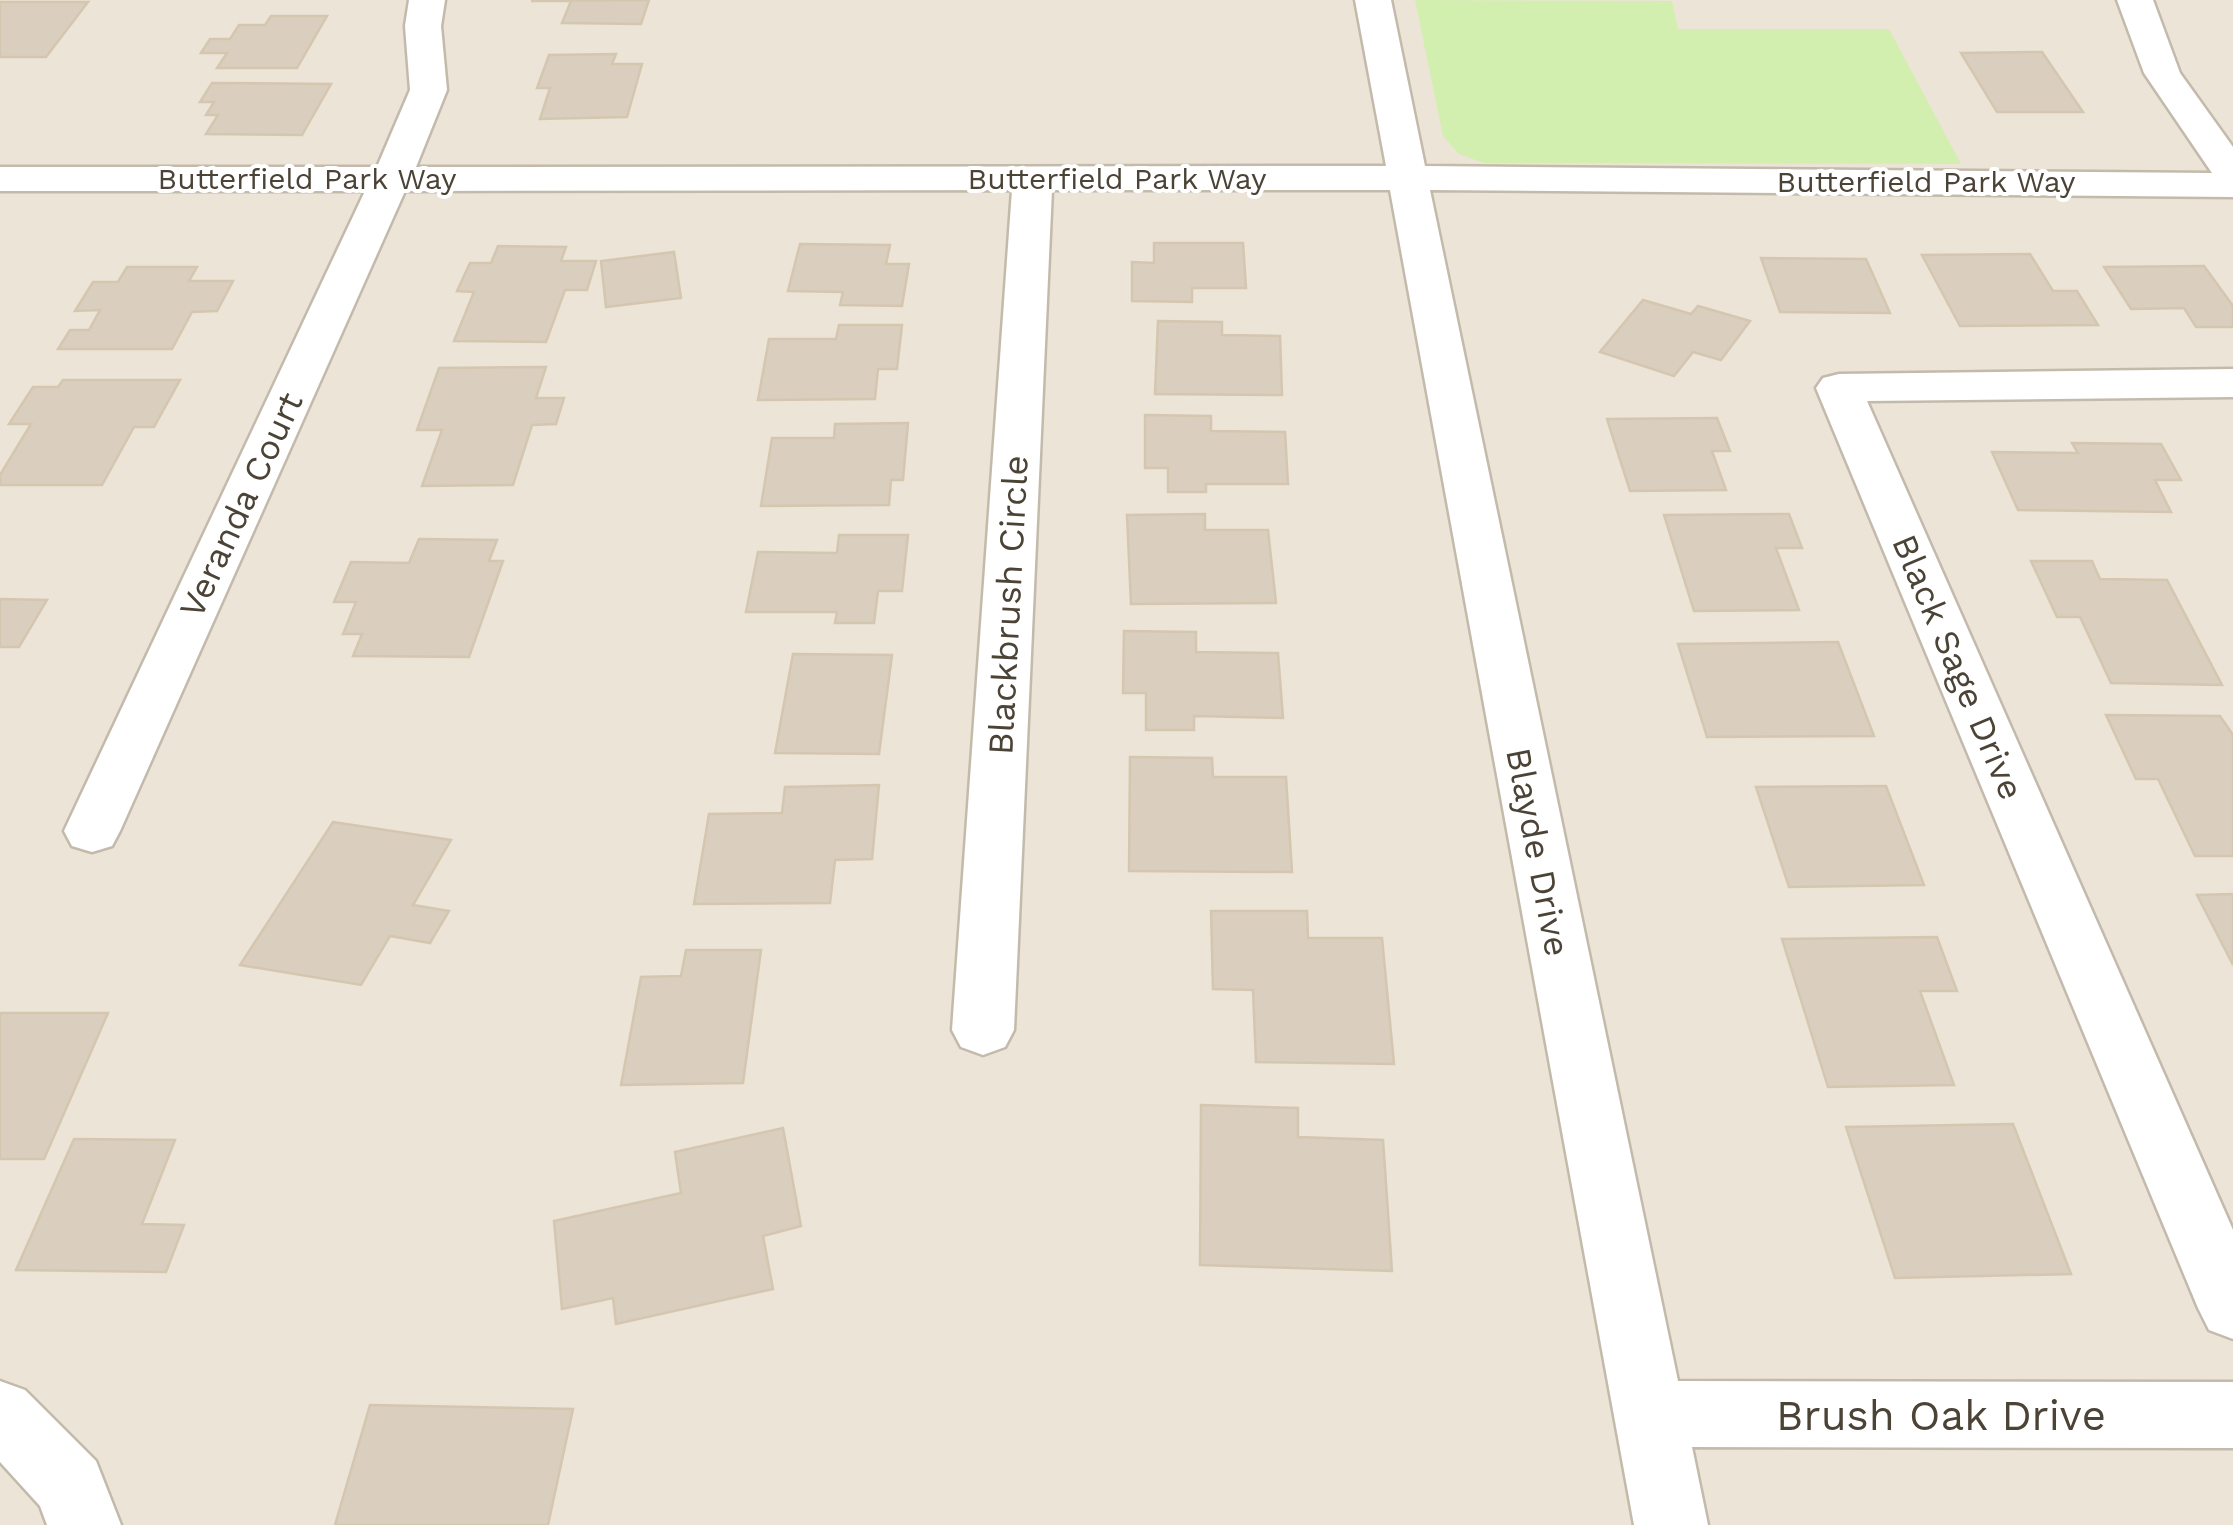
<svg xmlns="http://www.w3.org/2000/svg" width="2233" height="1525" font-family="'Work Sans',sans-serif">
	<rect width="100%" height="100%" fill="#f6f2ea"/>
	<rect fill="#ebe4d7" x="0" y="0" width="2233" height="1525"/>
	<polygon fill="#d3efaf" points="1415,0 1672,1 1678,29 1889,29 1961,164 1484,163 1459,154 1443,136"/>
	<g fill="#dacebe" stroke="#d5c6b0" stroke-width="2.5">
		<polygon points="649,0 641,24 562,23 571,1 531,1"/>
		<polygon points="0,2 88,2 46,57 0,57"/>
		<polygon points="271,16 327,16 297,68 217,68 227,53 201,53 210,39 230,39 239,25 265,25"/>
		<polygon points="2042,52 2083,112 1997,112 1961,53"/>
		<polygon points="616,54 612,64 642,64 627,117 540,119 550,88 537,88 549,55"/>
		<polygon points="212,83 331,84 302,135 206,134 218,115 206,115 214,102 200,102"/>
		<polygon points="1154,243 1243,243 1246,288 1192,288 1192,302 1132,301 1132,262 1154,263"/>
		<polygon points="800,244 890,245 886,264 909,264 902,306 840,305 843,292 788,291"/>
		<polygon points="498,246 566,247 561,261 596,261 587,290 565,290 546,342 454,341 474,292 457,291 470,263 491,263"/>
		<polygon points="674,252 681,298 606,307 601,261"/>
		<polygon points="2030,254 2053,291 2077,291 2098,325 1960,326 1922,255"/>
		<polygon points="1761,258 1866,259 1890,313 1780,312"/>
		<polygon points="2204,266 2233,306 2233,327 2196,327 2184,308 2131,309 2104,267"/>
		<polygon points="127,267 197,267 189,281 233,281 217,311 192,312 172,349 58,349 70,330 89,330 100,310 75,311 93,282 118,282"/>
		<polygon points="1643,300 1691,314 1698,306 1750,321 1721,360 1693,352 1674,376 1600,352"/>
		<polygon points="1158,321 1222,322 1222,335 1280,336 1282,395 1155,394"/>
		<polygon points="839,325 902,325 897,369 878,369 875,399 758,400 769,339 836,339"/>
		<polygon points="546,367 536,398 564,398 556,424 532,425 513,485 422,486 442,430 417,430 439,368"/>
		<polygon points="63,380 180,380 154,427 134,427 102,485 0,485 0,475 31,424 9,424 33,387 58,387"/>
		<polygon points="1145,415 1211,416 1211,431 1285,432 1288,484 1206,484 1206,492 1168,492 1168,468 1145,468"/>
		<polygon points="1717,418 1730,451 1712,451 1726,490 1630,491 1607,419"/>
		<polygon points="908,423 903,480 891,480 889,505 761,506 772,438 834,438 835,424"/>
		<polygon points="2072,443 2161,444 2181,480 2155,480 2171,512 2018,510 1992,452 2078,453"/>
		<polygon points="1205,514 1205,530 1268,530 1276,603 1131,604 1127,515"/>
		<polygon points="1789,514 1802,548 1776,548 1799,610 1694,611 1664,515"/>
		<polygon points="839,535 908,535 902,591 878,591 874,623 835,623 837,612 746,612 758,552 837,553"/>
		<polygon points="419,539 497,540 489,561 503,561 469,657 353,656 362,634 343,634 356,602 334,602 351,562 409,563"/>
		<polygon points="2031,561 2092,561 2100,579 2167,580 2222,685 2111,683 2080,617 2057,617"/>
		<polygon points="0,599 47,600 19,647 0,647"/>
		<polygon points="1124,631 1196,632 1196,652 1278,653 1283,718 1194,716 1194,730 1146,730 1146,693 1123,693"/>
		<polygon points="1838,642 1874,736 1707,737 1678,644"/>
		<polygon points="793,654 892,655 879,754 775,753"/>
		<polygon points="2106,715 2220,716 2233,735 2233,856 2195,856 2158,779 2136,779"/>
		<polygon points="1130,757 1212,758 1213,777 1286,777 1292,872 1129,871"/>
		<polygon points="879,785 872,859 835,860 830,903 694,904 709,814 782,813 785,787"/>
		<polygon points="1886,786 1924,885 1789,887 1756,787"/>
		<polygon points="333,822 451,840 413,905 449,911 430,943 390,936 361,985 240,965"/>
		<polygon points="2233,894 2233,965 2197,895"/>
		<polygon points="1211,911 1307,911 1308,938 1382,938 1394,1064 1256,1062 1253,990 1213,989"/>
		<polygon points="1937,937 1957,991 1920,991 1954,1085 1828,1087 1782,939"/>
		<polygon points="686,950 761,950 743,1083 621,1085 641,977 681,976"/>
		<polygon points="0,1013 108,1013 44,1159 0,1159"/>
		<polygon points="1201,1105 1298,1108 1298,1137 1383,1140 1392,1271 1200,1265"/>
		<polygon points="2013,1124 2071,1274 1895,1278 1846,1127"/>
		<polygon points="783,1128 801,1226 763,1236 773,1289 616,1324 613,1298 562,1309 554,1221 681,1193 675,1152"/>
		<polygon points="74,1139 175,1140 142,1224 184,1225 166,1272 16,1270"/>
		<polygon points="370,1405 573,1409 548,1525 335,1525"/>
	</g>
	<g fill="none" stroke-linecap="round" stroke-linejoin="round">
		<g stroke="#c3baab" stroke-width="5">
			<g id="minor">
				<polygon points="409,0 445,0 441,26 447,90 416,167 1386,166 1355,0 1391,0 1425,166 2212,173 2144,73 2117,0 2153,0 2180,73 2233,147 2233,197 1430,190 1678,1381 2233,1382 2233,1448 1692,1447 1708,1525 1634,1525 1390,190 1052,190 1014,1030 1005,1047 983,1055 961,1047 952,1030 1012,190 405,191 120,831 112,846 92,852 72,846 64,831 365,191 0,191 0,167 377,167 410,90 405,26"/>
				<polygon points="2233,369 2233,397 1867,401 2233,1230 2233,1339 2209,1330 2198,1308 1816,388 1823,378 1839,374"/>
				<polygon points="0,1381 25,1390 96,1461 121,1525 47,1525 40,1506 0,1462"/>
			</g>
		</g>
		<use href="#minor" fill="#fff" fill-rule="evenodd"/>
	</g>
	<g text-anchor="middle" stroke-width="8" stroke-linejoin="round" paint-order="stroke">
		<g font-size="30" fill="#4c4337" stroke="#fff">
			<text x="307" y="189">Butterfield Park Way</text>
			<text x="1117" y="189">Butterfield Park Way</text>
			<text x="1926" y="192">Butterfield Park Way</text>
		</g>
		<g font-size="35" fill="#4c4337" stroke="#fff">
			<text transform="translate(241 505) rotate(-65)" y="12">Veranda Court</text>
			<text transform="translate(1008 605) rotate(-87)" y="12">Blackbrush Circle</text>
			<text transform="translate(1958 667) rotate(67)" y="12">Black Sage Drive</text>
			<text transform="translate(1538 852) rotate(79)" y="12">Blayde Drive</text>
		</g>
		<g font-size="42" fill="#4c4337" stroke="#fff">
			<text x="1941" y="1430">Brush Oak Drive</text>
		</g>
	</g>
</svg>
